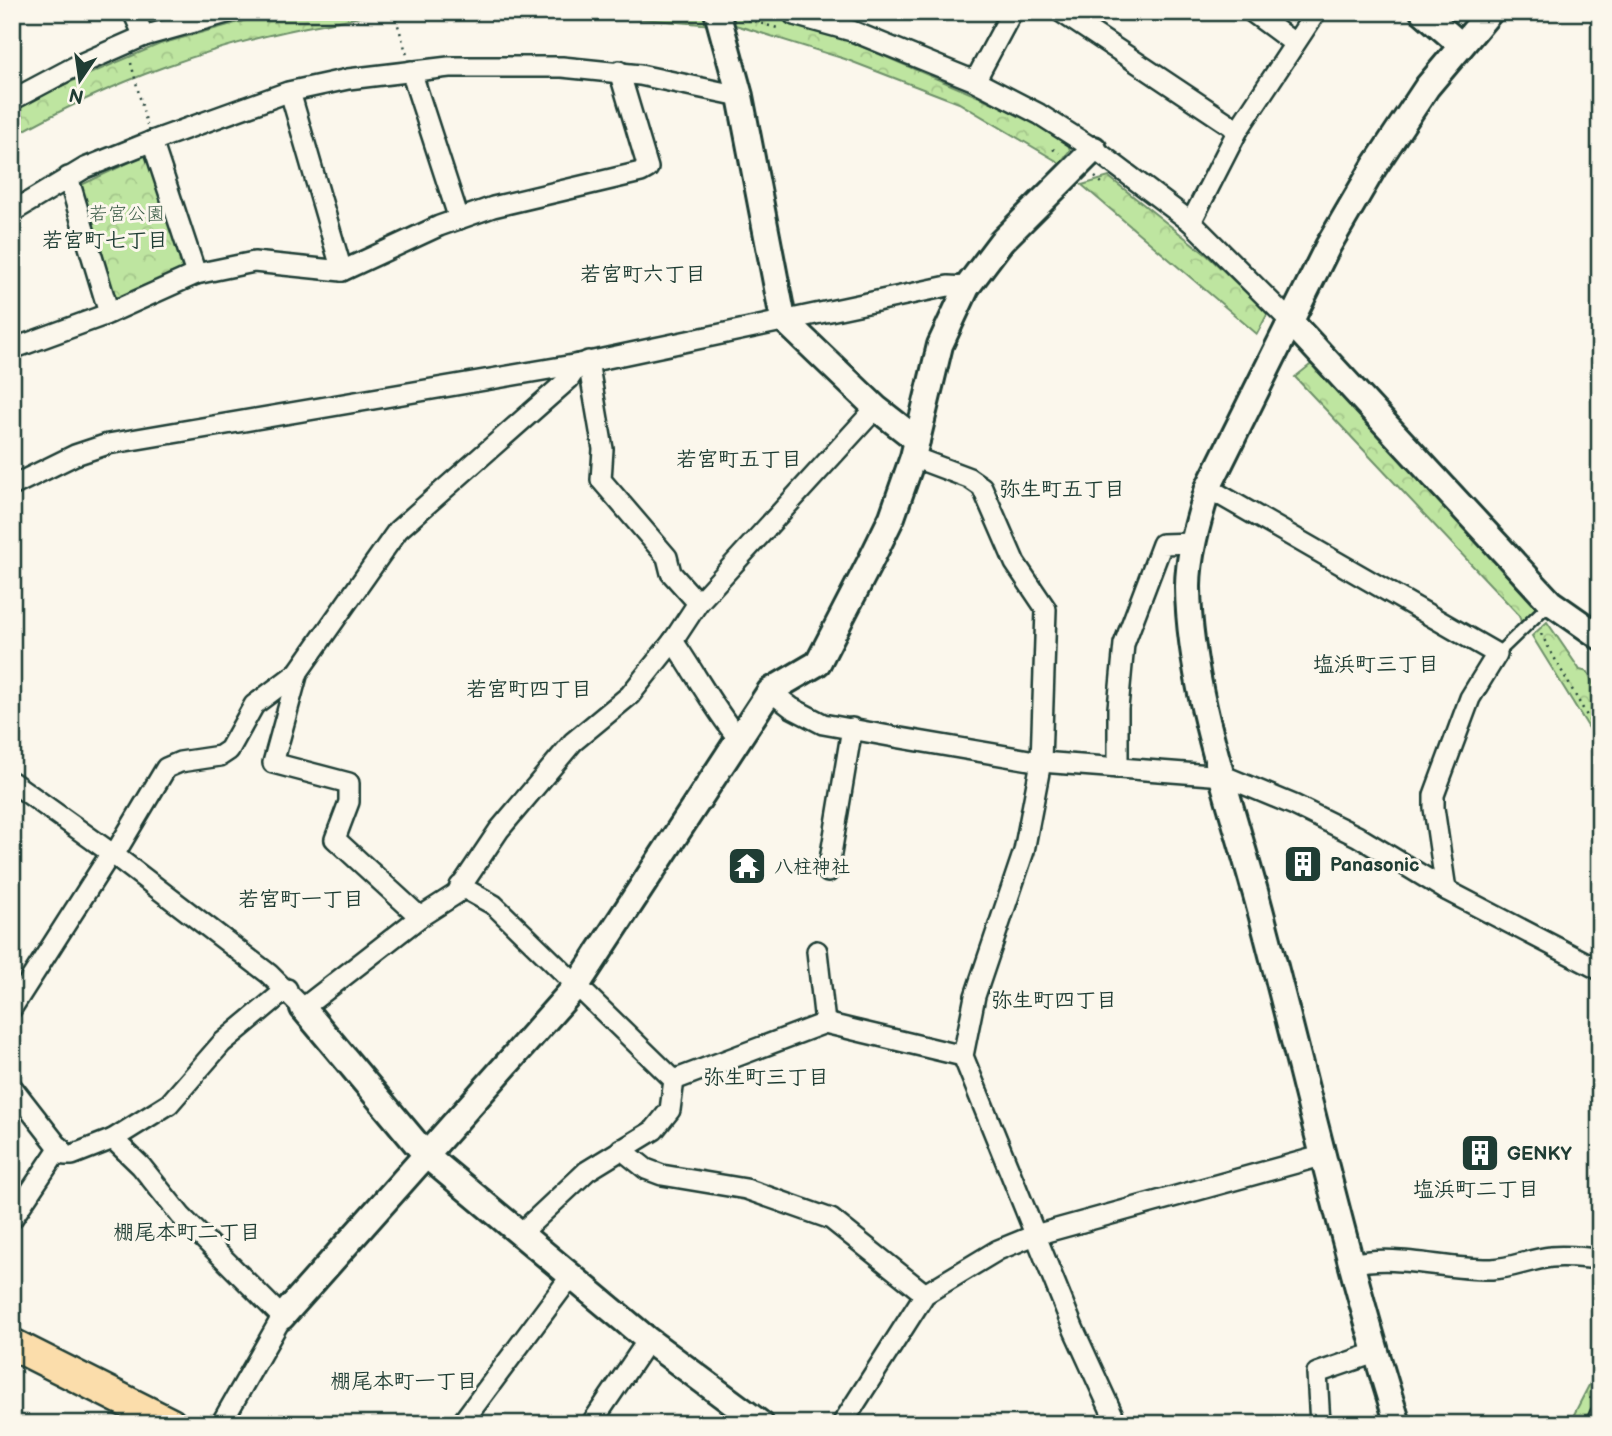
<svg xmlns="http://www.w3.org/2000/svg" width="1612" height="1436" font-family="'Balsamiq Sans','Klee One',sans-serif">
	<defs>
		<pattern id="forest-crowns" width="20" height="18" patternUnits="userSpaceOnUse" patternTransform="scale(1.75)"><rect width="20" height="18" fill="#bee5a0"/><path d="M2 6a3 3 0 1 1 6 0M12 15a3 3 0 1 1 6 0" fill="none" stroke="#a3c58a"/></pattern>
	</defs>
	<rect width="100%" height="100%" fill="#fbf7ec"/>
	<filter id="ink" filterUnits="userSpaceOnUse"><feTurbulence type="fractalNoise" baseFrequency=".0143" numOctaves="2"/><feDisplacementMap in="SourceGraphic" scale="14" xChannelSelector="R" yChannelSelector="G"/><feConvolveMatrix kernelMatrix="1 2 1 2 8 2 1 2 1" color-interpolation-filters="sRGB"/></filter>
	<g filter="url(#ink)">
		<g fill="url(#forest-crowns)" stroke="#6e916a" stroke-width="2">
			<path d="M276 12H397C374 13 351 19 328 23 218 42 109 82 12 137V107L16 105 160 44Z"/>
			<polygon points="559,12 708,12 712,25"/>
			<polygon points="729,12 784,12 786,23 842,38 1028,118 1068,144 1070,150 1060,163 959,103 845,59 732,24"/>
			<polygon points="151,152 183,272 116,305 79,186"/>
			<polygon points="1109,177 1208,256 1268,313 1257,334 1082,185"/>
			<polygon points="1315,361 1537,609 1521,622 1519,615 1295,377"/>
			<polygon points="1547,622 1580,670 1588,672 1600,699 1600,751 1592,733 1532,636"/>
			<polygon points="1600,1364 1600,1395 1585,1424 1569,1424"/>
		</g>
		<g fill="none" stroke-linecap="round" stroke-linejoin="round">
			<g stroke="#1f3d34" stroke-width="15">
				<polyline id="service" points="1497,654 1550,603"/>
			</g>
			<g stroke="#1f3d34" stroke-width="24">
				<g id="minor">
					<polyline points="133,12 144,36"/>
					<polyline points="794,12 794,15 852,31 975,81 1039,114 1094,149 1191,222"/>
					<polyline points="1061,12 1238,130"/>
					<polyline points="1252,12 1294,43"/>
					<polyline points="411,71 459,219"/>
					<polyline points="975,81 1012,12"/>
					<polyline points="290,92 342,271"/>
					<polyline points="12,100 78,65 144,36 230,12"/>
					<polyline points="152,141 196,274"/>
					<polyline points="68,177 109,313"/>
					<polyline points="12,212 85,168 155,140 288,92 348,79 449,67 562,67 640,75 740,96"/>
					<polyline points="1292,323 1191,222 1238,130 1316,12"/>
					<polyline points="12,349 105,315 196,274 254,262 342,271 439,226 493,207 641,172 648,168 619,71"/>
					<polyline points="588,361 603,449 601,480 667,557 671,573 698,603"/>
					<polyline points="913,457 969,478 982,487 1015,563 1046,609 1041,762 1024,851 975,996 963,1056 1074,1330 1117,1424"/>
					<polyline points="12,486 75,455 108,444 579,364 948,286 967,287"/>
					<polyline points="1208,488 1497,654 1470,698 1434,795 1434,808 1446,890"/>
					<path d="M673 641C695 673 713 707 737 737"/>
					<polyline points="298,672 273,763 349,783 349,802 335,839 420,917"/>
					<polyline points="770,691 792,708 823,724 895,737 1041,762 1224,776 1294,805 1357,836 1446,890 1600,970"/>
					<polyline points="1118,768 1118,708 1124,644 1162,544 1194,543"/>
					<polyline points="12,782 114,855 269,974 303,1008 420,917 456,894 499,830 573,742 630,695 673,641 698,603 876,408"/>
					<polyline points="114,855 166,768 180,762 220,756 229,750 254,705 298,672 398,530 569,379 579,364"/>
					<polyline points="828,872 852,728"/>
					<polyline points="460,886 494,905 674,1080"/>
					<polyline points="817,951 825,1023"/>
					<polyline points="12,1008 111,853"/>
					<polyline points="674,1080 825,1023 963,1056"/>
					<polyline points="12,1087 65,1155 72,1155 113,1139 169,1104 222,1043 287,989"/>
					<polyline points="113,1139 141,1166 181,1216 282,1317 221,1424"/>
					<polyline points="621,1149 646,1169 662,1175 746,1189 831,1219 925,1294"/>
					<polyline points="12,1219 60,1147"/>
					<polyline points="521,1233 587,1171 654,1130 670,1110 674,1080"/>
					<path d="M1351 1264C1397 1253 1444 1270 1492 1269 1513 1268 1531 1259 1551 1257 1567 1255 1584 1258 1600 1259"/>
					<polyline points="461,1424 571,1276"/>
					<polyline points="591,1424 648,1340"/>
					<polyline points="842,1424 925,1294 998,1250 1035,1235 1325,1155"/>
					<polyline points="1320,1424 1317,1373 1375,1353"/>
					<polyline points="1596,1424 1600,1415"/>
				</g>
			</g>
			<g stroke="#1f3d34" stroke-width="30">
				<g id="tertiary">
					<polyline points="717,12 740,96 783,319 876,408 917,440"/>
					<polyline points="1423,12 1461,45"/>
					<polyline points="1292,323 1550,602 1600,637"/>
					<polyline points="303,1008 426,1155 648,1340 761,1424"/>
					<polyline points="282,1317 578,984 770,691 818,663 870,562 892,517 913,457 940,345 967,287 1001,242 1094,149"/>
					<path d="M1398 1424C1345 1257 1307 1086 1262 917 1235 813 1189 693 1188 587 1188 554 1199 519 1208 488L1328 246 1374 167 1427 87 1490 12"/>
				</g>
			</g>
			<g stroke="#1f3d34" stroke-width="35">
				<polyline id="primary" points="12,1344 171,1424"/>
			</g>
			<g stroke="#1f3d34" stroke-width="2.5" stroke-dasharray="2 5" stroke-linecap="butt">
				<polyline points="394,12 407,55"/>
				<polyline points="741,18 781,29"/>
				<polyline points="131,63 147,125"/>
				<polyline points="1053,149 1059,153"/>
				<polyline points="1095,177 1103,184"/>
				<polyline points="1541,634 1600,739"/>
				<polyline points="1590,1399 1600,1379"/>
			</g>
			<use href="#service" stroke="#fbf7ec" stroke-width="10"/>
			<use href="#minor" stroke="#fbf7ec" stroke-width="19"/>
			<use href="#tertiary" stroke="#fbf7ec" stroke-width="24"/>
			<use href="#primary" stroke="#fbddab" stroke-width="30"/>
		</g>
	</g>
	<defs>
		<g id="building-square" transform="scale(2.0125)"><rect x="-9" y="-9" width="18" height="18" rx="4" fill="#1f3d34" stroke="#fbf7ec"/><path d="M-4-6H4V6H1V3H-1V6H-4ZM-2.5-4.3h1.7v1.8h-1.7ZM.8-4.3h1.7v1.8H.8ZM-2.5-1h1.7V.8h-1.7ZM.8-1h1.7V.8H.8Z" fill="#fff"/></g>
		<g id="temple-square" transform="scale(2.0125)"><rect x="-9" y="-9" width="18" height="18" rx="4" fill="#1f3d34" stroke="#fbf7ec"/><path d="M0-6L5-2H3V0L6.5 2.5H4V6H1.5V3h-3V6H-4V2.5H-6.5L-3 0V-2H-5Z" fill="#fff"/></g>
	</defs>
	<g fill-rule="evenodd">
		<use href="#building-square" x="1303" y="864"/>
		<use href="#temple-square" x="747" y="866"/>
		<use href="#building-square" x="1480" y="1153"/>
	</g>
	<g text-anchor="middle" stroke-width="6" stroke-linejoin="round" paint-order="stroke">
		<g font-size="19" fill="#3f5f4a" stroke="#fbf7ec">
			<text x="127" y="220">若宮公園</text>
		</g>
		<g font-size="19" font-weight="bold" fill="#1f3d34" stroke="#fbf7ec" text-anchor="start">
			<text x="1330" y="871">Panasonic</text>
			<text x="774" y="873">八柱神社</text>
			<text x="1507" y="1160">GENKY</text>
		</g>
		<g font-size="21" font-weight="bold" fill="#1f3d34" stroke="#fbf7ec">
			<text x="105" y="247">若宮町七丁目</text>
			<text x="643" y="281">若宮町六丁目</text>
			<text x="739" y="466">若宮町五丁目</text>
			<text x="1062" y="496">弥生町五丁目</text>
			<text x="1376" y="671">塩浜町三丁目</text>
			<text x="529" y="696">若宮町四丁目</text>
			<text x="301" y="906">若宮町一丁目</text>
			<text x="1054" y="1007">弥生町四丁目</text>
			<text x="766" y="1084">弥生町三丁目</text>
			<text x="1476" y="1196">塩浜町二丁目</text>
			<text x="187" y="1239">棚尾本町二丁目</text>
			<text x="404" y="1388">棚尾本町一丁目</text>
		</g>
	</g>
	<rect width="1612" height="1436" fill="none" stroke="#fbf7ec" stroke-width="42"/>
	<rect x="21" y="21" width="1570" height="1394" fill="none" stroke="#1f3d34" stroke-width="2.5" filter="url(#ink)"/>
	<g transform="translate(80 80) rotate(193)" stroke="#fbf7ec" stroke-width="5" paint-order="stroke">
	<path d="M0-5L12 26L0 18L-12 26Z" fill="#1f3d34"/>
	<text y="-10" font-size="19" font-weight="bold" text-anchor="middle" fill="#1f3d34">N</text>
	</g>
</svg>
